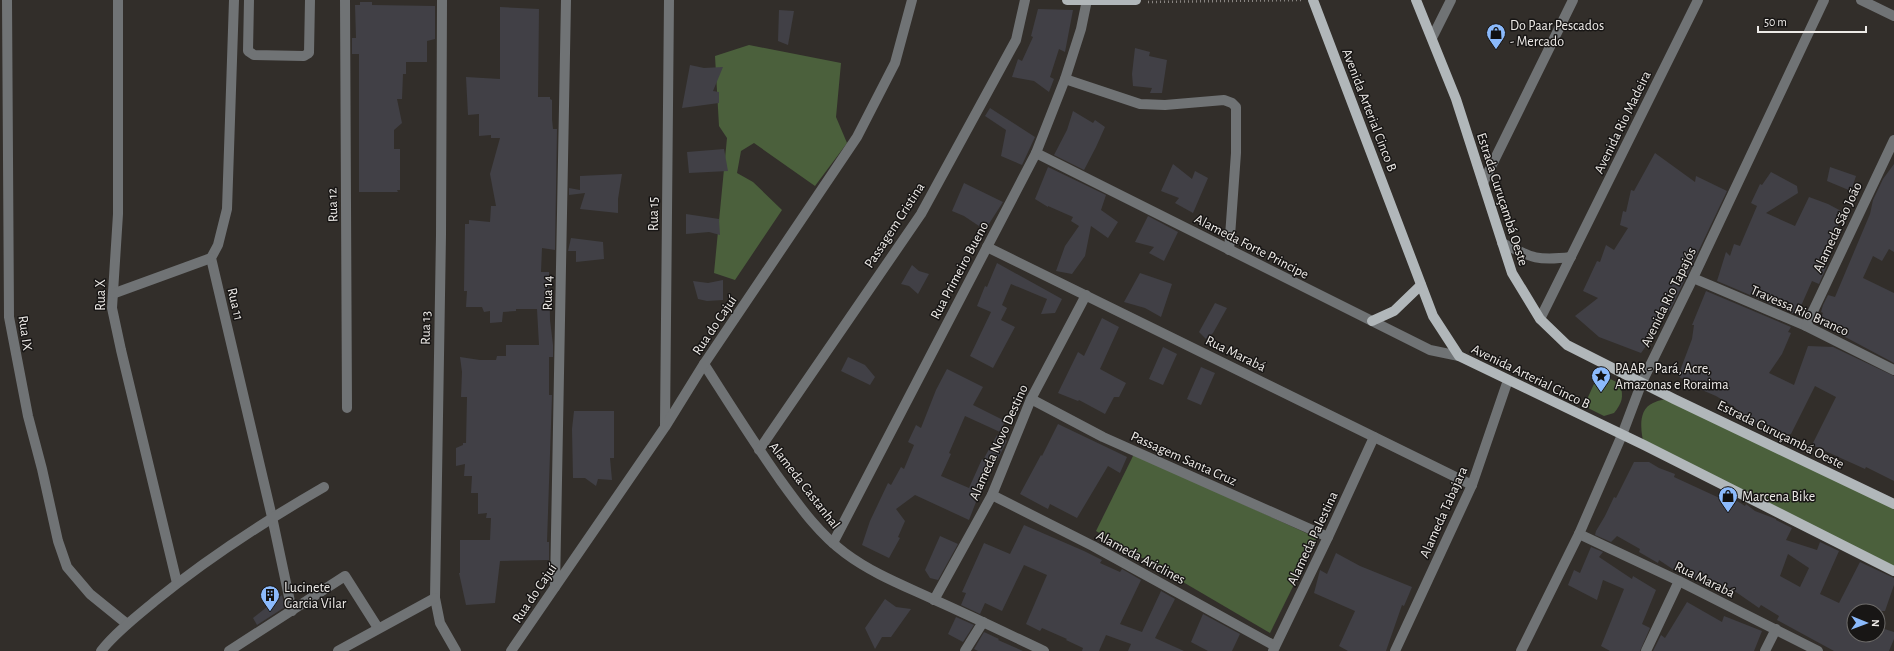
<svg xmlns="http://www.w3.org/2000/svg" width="1894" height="651" font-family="'Alegreya Sans',sans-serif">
	<rect width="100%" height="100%" fill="#322e2a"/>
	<g fill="#4b603c">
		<polygon points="749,45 841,63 836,117 847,143 815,186 754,143 741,151 737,173 753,182 782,210 735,280 714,273 727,138 719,126 715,56"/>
		<path d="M1599 373 1620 384C1624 397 1622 403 1614 413L1604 416 1584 406Z"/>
		<path d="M1672 398 1894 504V570L1644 445C1641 432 1637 410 1653 403 1659 400 1666 399 1672 398Z"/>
		<polygon points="1134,454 1317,538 1270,633 1096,531"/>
	</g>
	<g fill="#414046" fill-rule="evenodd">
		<polygon points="360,2 372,2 372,5 435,6 435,39 427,41 427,62 406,62 406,74 403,74 402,99 397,99 402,123 394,130 394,149 400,149 400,190 397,190 398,192 359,192 359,54 352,54 352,38 356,38 355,5 360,5"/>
		<polygon points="500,7 539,9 538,97 550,97 550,99 552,100 552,119 553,129 557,129 555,250 542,248 541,272 549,272 550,320 553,345 553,357 549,357 549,395 552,395 547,542 549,542 549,560 500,561 495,603 466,605 459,573 460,573 460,540 490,540 491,518 486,518 487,513 478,514 478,493 471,493 472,476 464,476 465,464 456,466 456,448 463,445 463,443 466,443 467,397 461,397 462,372 460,357 480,360 496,360 497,356 506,356 506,345 539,345 537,309 516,309 516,311 503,312 502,322 490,323 490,311 484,312 482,307 466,307 467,291 464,291 465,224 469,224 469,220 490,222 491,206 496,206 490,174 500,138 491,138 491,135 479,136 479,114 468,115 466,77 500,79"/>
		<polygon points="1038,9 1073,10 1065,52 1059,49 1050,77 1054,79 1049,92 1034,81 1012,77 1018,59 1022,61 1033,37 1031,36"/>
		<polygon points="779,10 794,11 788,45 778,41"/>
		<polygon points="1135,48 1150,52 1149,56 1167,60 1162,93 1150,93 1152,88 1133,86 1132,74"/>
		<polygon points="690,65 704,68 723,67 713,91 719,92 719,103 682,108"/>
		<polygon points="990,108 1035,137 1022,165 1001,156 1006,130 985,116"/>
		<polygon points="1073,111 1093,123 1095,120 1105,127 1096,147 1084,170 1054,155 1067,130"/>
		<polygon points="724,149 728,171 689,173 687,152"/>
		<polygon points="1655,153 1695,182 1696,176 1727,191 1670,311 1665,310 1659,328 1641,353 1599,337 1575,316 1598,298 1583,291 1597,261 1600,262 1606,245 1614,250 1628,228 1620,225 1623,211 1626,212 1631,190 1634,191"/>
		<polygon points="1173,164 1192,179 1195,171 1208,178 1193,213 1175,203 1179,198 1161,191"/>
		<polygon points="1894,164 1894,252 1889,249 1882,261 1873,256 1863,278 1894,293 1894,363 1819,323 1823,313 1821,312 1823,305 1828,295 1835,297 1870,214 1873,200 1883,179"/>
		<polygon points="1048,167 1106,195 1101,210 1118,222 1108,238 1091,226 1085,256 1072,274 1056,271 1065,246 1079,226 1071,221 1073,217 1048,206 1048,207 1035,199"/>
		<polygon points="1830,167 1856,176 1851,191 1827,181"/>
		<polygon points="1771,172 1797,186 1798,193 1766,213 1795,226 1809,197 1828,204 1843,212 1832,241 1831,241 1822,264 1827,266 1819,284 1812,281 1797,315 1717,281 1726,252 1730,256 1734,244 1740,246 1757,206 1751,203 1760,184 1762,185"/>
		<polygon points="622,174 618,199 618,213 580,209 585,193 569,195 569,188 580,190 580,176"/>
		<polygon points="964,183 1003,202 985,230 964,216 952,211"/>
		<polygon points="686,214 719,219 720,235 709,232 686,234"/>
		<polygon points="1148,216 1178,232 1164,261 1149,253 1154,247 1135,242"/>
		<polygon points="571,238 603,242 604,259 576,262 576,251 568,251"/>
		<polygon points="997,263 1062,299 1055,313 1041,314 1047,299 1011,284 1002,305 1007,308 1001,320 1015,327 993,368 970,356 991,312 977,306 985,286 987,287"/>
		<polygon points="912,265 919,271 929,274 918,294 909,286 901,284"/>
		<polygon points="1140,273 1172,284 1161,317 1145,308 1124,302"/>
		<polygon points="723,280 723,300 707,301 698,299 693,281 708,283"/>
		<polygon points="1706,291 1791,327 1788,332 1791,333 1782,354 1769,373 1794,385 1808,346 1833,347 1894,376 1894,481 1866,467 1865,469 1812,445 1836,397 1815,386 1791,434 1784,435 1756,422 1754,425 1734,412 1736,408 1716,396 1695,387 1678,376 1692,339 1694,325 1692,325"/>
		<polygon points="1215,303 1227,308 1213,333 1206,339 1199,332"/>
		<polygon points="1102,318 1119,327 1100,369 1126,383 1119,397 1114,397 1105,414 1079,400 1078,401 1058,393 1078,352 1084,356"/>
		<polygon points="1163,347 1177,354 1163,385 1149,379"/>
		<polygon points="848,357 865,365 875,377 870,385 841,371"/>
		<polygon points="1201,367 1215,373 1201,405 1187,399"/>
		<polygon points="947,369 983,387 973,405 1005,421 1000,432 965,416 949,453 951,454 941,476 969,488 982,459 983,460 997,435 1007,441 976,502 969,520 915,495 896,509 905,521 898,537 900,538 889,558 862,545 870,521 888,483 891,485 901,467 904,469 914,445 908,442 916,425 921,428 936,390"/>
		<polygon points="574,411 614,411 614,458 610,458 612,480 598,479 596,486 585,478 573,478 572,429"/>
		<polygon points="1058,424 1127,457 1120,473 1108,466 1077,518 1050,504 1048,509 1020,494 1041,455 1042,456"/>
		<path d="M1634 462H1649L1659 468 1675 474 1674 477 1726 501 1729 496 1745 506 1746 504 1755 511 1776 519V520L1792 528 1786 540 1817 550 1820 542 1839 551 1820 594 1839 603 1860 562 1894 578V585L1885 611H1854V635H1878V627L1894 632V639L1889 651H1834L1777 620 1779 616 1761 605 1759 608 1733 590 1731 594 1674 570 1659 560 1658 563 1639 552 1640 549 1617 536 1611 542 1595 535 1596 531 1605 516 1614 497 1616 498ZM1788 554 1809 568 1800 587 1780 576Z"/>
		<polygon points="1024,525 1084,551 1102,560 1100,563 1120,572 1122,569 1141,580 1120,624 1142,632 1161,591 1175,599 1155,638 1184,651 1128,651 1131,644 1106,635 1099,651 1082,651 1083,648 1066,640 1067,639 1042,628 1040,631 1026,624 1047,575 1024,565 1002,611 985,603 980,614 961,605 966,593 962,592 984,543 1010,554"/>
		<polygon points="940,536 958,544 938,580 930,578 925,570"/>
		<polygon points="1591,547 1603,552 1599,557 1632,579 1633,576 1656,590 1642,624 1650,628 1640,651 1610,651 1601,646 1624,589 1603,580 1597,600 1568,585 1574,570 1580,573"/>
		<polygon points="1336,553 1360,566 1412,587 1404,606 1402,605 1386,651 1348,651 1339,646 1355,611 1314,593 1320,570 1327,574"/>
		<polygon points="282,595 285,607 257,625 253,618"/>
		<polygon points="885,599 896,607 911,609 891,637 882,637 875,649 865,628"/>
		<polygon points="1687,602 1722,622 1724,616 1762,631 1754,651 1653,651 1661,635 1665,638"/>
		<polygon points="1203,614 1240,634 1232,651 1208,651 1191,642"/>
		<polygon points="956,617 974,625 963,642 948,634"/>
		<polygon points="984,632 999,639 998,640 1023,651 978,651 974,649"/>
	</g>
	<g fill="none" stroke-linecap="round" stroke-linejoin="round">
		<polyline stroke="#898582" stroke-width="2.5" stroke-dasharray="1 3" stroke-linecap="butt" points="1148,2 1303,0"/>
		<g stroke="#707375" stroke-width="10">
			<polyline points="7,0 9,317 28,416 42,469 58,541 67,567 90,594 127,624"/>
			<polyline points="118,0 118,214 112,308 121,350 177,583"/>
			<polyline points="234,0 227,209 218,245 211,258 272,517 292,611"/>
			<polyline points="249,0 248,51 254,55 304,56 309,53 310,0"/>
			<polyline points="345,0 347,408"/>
			<polyline points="442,0 441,235 435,598 440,623 456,651"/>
			<polyline points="1861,0 1894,16"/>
			<polyline points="1432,38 1451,0"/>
			<polyline points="1065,79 1140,104 1165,105 1224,100 1232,103 1236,107 1236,153 1229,250"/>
			<polyline points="1036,153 1430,350 1459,356"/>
			<polyline points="1483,183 1573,0"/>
			<path d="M1502 243C1532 258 1537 261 1571 257"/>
			<polyline points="987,247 1472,485"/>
			<polyline points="1693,278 1806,326 1894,370"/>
			<polyline points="115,293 211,258"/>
			<polyline points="1540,319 1698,0"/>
			<polyline points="1806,326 1894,140"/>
			<path d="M704 364C729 403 754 443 781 481 800 507 819 534 845 553 873 574 905 586 937 601 973 617 1008 634 1044 651"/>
			<polyline points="1031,399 1103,437 1328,537"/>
			<polyline points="665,426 669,0"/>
			<polyline points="759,450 921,214 1016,40 1025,0"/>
			<polyline points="992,495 1093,546 1275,646"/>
			<polyline points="1579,534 1679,581 1818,651"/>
			<polyline points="833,543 1036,153 1065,79 1081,29 1087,0"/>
			<polyline points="555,587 566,0"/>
			<polyline points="934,600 992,495 1031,399 1086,295"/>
			<path d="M101 651C116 632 136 617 155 601 208 558 265 521 324 487"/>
			<polyline points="229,651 345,576 378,628"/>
			<polyline points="338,651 435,598"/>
			<polyline points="511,651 665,427 704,364 857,137 895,63 912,0"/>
			<polyline points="965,651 983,622"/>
			<polyline points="1273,651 1328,537 1374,437"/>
			<polyline points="1395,651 1472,485 1508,380"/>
			<polyline points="1521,651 1579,534 1622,435 1642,382 1693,278 1824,0"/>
			<polyline points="1646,651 1679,581"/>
			<polyline points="1765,651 1776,629"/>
		</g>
		<g stroke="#b1b7ba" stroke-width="10">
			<polyline points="1067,0 1136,0"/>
			<polyline points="1313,0 1433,316 1459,356 1644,445 1894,571"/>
			<polyline points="1416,0 1456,99 1512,273 1540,319 1567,345 1674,399 1894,504"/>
			<polyline points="1372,321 1394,311 1421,285"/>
		</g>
	</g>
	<defs>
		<g id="shop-pin" transform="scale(1)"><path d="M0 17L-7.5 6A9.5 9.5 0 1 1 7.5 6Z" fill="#8bbafc" stroke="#181615"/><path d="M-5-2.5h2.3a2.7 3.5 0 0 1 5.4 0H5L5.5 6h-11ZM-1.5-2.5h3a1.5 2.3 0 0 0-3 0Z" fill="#111"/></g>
		<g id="sight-pin" transform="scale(1)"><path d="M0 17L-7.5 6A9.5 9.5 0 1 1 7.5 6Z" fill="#8bbafc" stroke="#181615"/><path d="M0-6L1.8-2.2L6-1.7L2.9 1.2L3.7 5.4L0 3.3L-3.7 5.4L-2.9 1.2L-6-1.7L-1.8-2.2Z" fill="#111"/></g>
		<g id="building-pin" transform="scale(1)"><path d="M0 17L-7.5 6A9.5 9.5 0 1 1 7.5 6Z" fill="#8bbafc" stroke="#181615"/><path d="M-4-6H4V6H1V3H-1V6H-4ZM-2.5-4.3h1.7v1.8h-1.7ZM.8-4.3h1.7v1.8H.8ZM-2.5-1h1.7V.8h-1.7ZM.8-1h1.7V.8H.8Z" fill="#111"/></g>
	</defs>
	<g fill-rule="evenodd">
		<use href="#shop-pin" x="1496" y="33"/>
		<use href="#sight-pin" x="1601" y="376"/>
		<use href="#shop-pin" x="1728" y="496"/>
		<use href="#building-pin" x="270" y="595"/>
	</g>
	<g text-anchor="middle" stroke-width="3" stroke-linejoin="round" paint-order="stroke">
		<g font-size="14" fill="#edeae7" stroke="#181615" text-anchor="start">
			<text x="1510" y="30">Do Paar Pescados<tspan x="1510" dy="16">- Mercado</tspan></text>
			<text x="1615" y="373">PAAR - Pará, Acre,<tspan x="1615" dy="16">Amazonas e Roraima</tspan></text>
			<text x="1742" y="501">Marcena Bike</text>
			<text x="284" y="592">Lucinete<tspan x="284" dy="16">Garcia Vilar</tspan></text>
		</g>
		<g font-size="14" fill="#edeae7" stroke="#181615">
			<text transform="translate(1370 110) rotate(69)" y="5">Avenida Arterial Cinco B</text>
			<text transform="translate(1622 122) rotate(-64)" y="5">Avenida Rio Madeira</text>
			<text transform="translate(1503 199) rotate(72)" y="5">Estrada Curuçambá Oeste</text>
			<text transform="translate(332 205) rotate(-92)" y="5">Rua 12</text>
			<text transform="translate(653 214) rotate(-90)" y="5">Rua 15</text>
			<text transform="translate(894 225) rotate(-57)" y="5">Passagem Cristina</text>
			<text transform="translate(1837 227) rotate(-65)" y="5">Alameda São João</text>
			<text transform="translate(1252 246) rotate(27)" y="5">Alameda Forte Principe</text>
			<text transform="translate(959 270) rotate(-62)" y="5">Rua Primeiro Bueno</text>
			<text transform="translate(547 293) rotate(-89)" y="5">Rua 14</text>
			<text transform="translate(100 295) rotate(-90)" y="5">Rua X</text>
			<text transform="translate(1668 297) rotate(-64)" y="5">Avenida Rio Tapajós</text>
			<text transform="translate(236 304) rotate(77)" y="5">Rua 11</text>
			<text transform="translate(1800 310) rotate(24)" y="5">Travessa Rio Branco</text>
			<text transform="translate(714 325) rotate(-56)" y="5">Rua do Cajuí</text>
			<text transform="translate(425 328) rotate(-89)" y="5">Rua 13</text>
			<text transform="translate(26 333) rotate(82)" y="5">Rua IX</text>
			<text transform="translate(1236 353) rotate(26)" y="5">Rua Marabá</text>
			<text transform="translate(1531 376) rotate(26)" y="5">Avenida Arterial Cinco B</text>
			<text transform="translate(1781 434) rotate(26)" y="5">Estrada Curuçambá Oeste</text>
			<text transform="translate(998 442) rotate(-66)" y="5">Alameda Novo Destino</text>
			<text transform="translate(1184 458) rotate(24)" y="5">Passagem Santa Cruz</text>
			<text transform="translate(805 485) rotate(52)" y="5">Alameda Castanhal</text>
			<text transform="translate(1443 512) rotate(-66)" y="5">Alameda Tabajara</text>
			<text transform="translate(1312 538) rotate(-65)" y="5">Alameda Palestina</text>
			<text transform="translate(1141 557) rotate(28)" y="5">Alameda Ariclines</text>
			<text transform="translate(1705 579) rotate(26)" y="5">Rua Marabá</text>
			<text transform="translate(534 593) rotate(-56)" y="5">Rua do Cajuí</text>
		</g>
	</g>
	<g transform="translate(1866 623) rotate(91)"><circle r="19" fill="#181615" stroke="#6d6b69"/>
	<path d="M0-3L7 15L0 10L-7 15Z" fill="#8bbafc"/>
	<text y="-6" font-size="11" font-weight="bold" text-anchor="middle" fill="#edeae7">N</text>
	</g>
	<path d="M1758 26v6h108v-6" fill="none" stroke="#edeae7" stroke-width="2"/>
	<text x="1764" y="26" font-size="12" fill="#edeae7" stroke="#181615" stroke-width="3" paint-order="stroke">50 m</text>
</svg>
